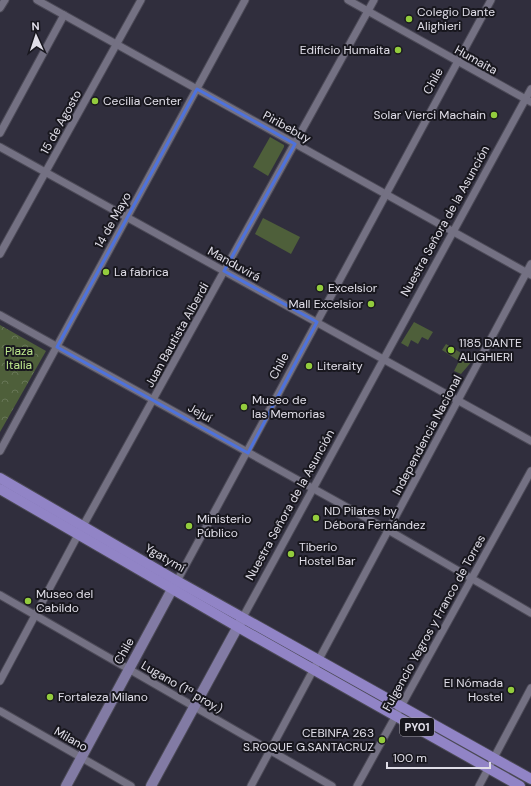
<svg xmlns="http://www.w3.org/2000/svg" width="531" height="786" font-family="'DM Sans',sans-serif">
	<defs>
		<pattern id="forest-crowns" width="20" height="18" patternUnits="userSpaceOnUse"><rect width="20" height="18" fill="#4e5f3a"/><path d="M2 6a3 3 0 1 1 6 0M12 15a3 3 0 1 1 6 0" fill="none" stroke="#677656"/></pattern>
	</defs>
	<rect width="100%" height="100%" fill="#302e3d"/>
	<polygon fill="url(#forest-crowns)" points="0,325 46,351 0,432"/>
	<g fill="#4e5f3a">
		<polygon points="270,137 284,145 284,147 268,176 253,167"/>
		<polygon points="263,218 300,237 291,254 255,234"/>
		<polygon points="414,322 433,332 428,340 422,337 418,344 411,340 408,347 401,343"/>
		<polygon points="446,344 473,360 461,374 454,371 459,361 442,350"/>
	</g>
	<g fill="none" stroke-linecap="round" stroke-linejoin="round">
		<g stroke="#4c4a57" stroke-width="9">
			<g id="street">
				<polyline points="37,0 531,275"/>
				<polyline points="348,0 531,102"/>
				<polyline points="0,8 5,0"/>
				<polyline points="0,133 64,15"/>
				<polyline points="0,147 531,441"/>
				<polyline points="0,254 141,0"/>
				<polyline points="0,315 388,530 531,613"/>
				<polyline points="0,451 245,0"/>
				<polyline points="177,581 491,0"/>
				<polyline points="0,595 332,786"/>
				<polyline points="243,617 531,89"/>
				<polyline points="0,681 78,535 374,0"/>
				<polyline points="0,711 131,786"/>
				<polyline points="251,786 531,264"/>
				<polyline points="357,786 531,471"/>
				<polyline points="479,786 531,688"/>
			</g>
		</g>
		<g stroke="#4c4a57" stroke-width="12">
			<g id="secondary">
				<polyline points="66,786 176,582"/>
				<polyline points="151,786 242,619"/>
			</g>
		</g>
		<g stroke="#4c4a57" stroke-width="12">
			<g id="primary">
				<polyline points="0,478 177,581 531,779"/>
				<polyline points="0,489 238,627 520,786"/>
			</g>
		</g>
		<use href="#street" stroke="#747183" stroke-width="7"/>
		<use href="#secondary" stroke="#827ba4" stroke-width="10"/>
		<use href="#primary" stroke="#9184c6" stroke-width="10"/>
	</g>
	<path fill="none" stroke="#4e72dc" stroke-width="3" stroke-linejoin="round" d="M197 89 295 144 224 271 317 322 248 453 57 347Z"/>
	<g fill="#93cc3d" stroke="#18171e" stroke-width="1.5">
		<circle cx="409" cy="19" r="4"/>
		<circle cx="398" cy="50" r="4"/>
		<circle cx="95" cy="101" r="4"/>
		<circle cx="494" cy="115" r="4"/>
		<circle cx="106" cy="272" r="4"/>
		<circle cx="320" cy="288" r="4"/>
		<circle cx="371" cy="304" r="4"/>
		<circle cx="451" cy="350" r="4"/>
		<circle cx="309" cy="366" r="4"/>
		<circle cx="244" cy="407" r="4"/>
		<circle cx="316" cy="518" r="4"/>
		<circle cx="189" cy="526" r="4"/>
		<circle cx="291" cy="554" r="4"/>
		<circle cx="28" cy="601" r="4"/>
		<circle cx="511" cy="690" r="4"/>
		<circle cx="50" cy="697" r="4"/>
		<circle cx="382" cy="740" r="4"/>
	</g>
	<g text-anchor="middle" stroke-width="4" stroke-linejoin="round" paint-order="stroke">
		<rect fill="#18171e" stroke="#a4a2ab" stroke-width="1" x="400" y="718" width="34" height="18" rx="3"/>
		<g font-size="11" font-weight="bold" fill="#e0dee8">
			<text x="417" y="731">PY01</text>
		</g>
		<g font-size="12" fill="#e0dee8" stroke="#18171e" text-anchor="start">
			<text x="417" y="16">Colegio Dante<tspan x="417" dy="14">Alighieri</tspan></text>
			<text x="390" y="54" text-anchor="end">Edificio Humaita</text>
			<text x="103" y="105">Cecilia Center</text>
			<text x="486" y="119" text-anchor="end">Solar Vierci Machain</text>
			<text x="114" y="276">La fabrica</text>
			<text x="328" y="292">Excelsior</text>
			<text x="363" y="308" text-anchor="end">Mall Excelsior</text>
			<text x="459" y="347">1185 DANTE<tspan x="459" dy="14">ALIGHIERI</tspan></text>
			<text x="317" y="370">Literaity</text>
			<text x="252" y="404">Museo de<tspan x="252" dy="14">las Memorias</tspan></text>
			<text x="324" y="515">ND Pilates by<tspan x="324" dy="14">Débora Fernández</tspan></text>
			<text x="197" y="523">Ministerio<tspan x="197" dy="14">Público</tspan></text>
			<text x="299" y="551">Tiberio<tspan x="299" dy="14">Hostel Bar</tspan></text>
			<text x="36" y="598">Museo del<tspan x="36" dy="14">Cabildo</tspan></text>
			<text x="503" y="687" text-anchor="end">El Nómada<tspan x="503" dy="14">Hostel</tspan></text>
			<text x="58" y="701">Fortaleza Milano</text>
			<text x="374" y="737" text-anchor="end">CEBINFA 263<tspan x="374" dy="14">S.ROQUE G.SANTACRUZ</tspan></text>
		</g>
		<g font-size="12" fill="#e0dee8" stroke="#18171e">
			<text transform="translate(476 60) rotate(29)" y="4">Humaita</text>
			<text transform="translate(433 81) rotate(-61)" y="4">Chile</text>
			<text transform="translate(61 122) rotate(-61)" y="4">15 de Agosto</text>
			<text transform="translate(287 127) rotate(29)" y="4">Piribebuy</text>
			<text transform="translate(113 220) rotate(-61)" y="4">14 de Mayo</text>
			<text transform="translate(445 221) rotate(-61)" y="4">Nuestra Señora de la Asunción</text>
			<text transform="translate(234 264) rotate(29)" y="4">Manduvirá</text>
			<text transform="translate(177 335) rotate(-61)" y="4">Juan Bautista Alberdi</text>
			<text transform="translate(279 366) rotate(-62)" y="4">Chile</text>
			<text transform="translate(200 413) rotate(29)" y="4">Jejuí</text>
			<text transform="translate(427 435) rotate(-62)" y="4">Independencia Nacional</text>
			<text transform="translate(290 505) rotate(-61)" y="4">Nuestra Señora de la Asunción</text>
			<text transform="translate(165 558) rotate(30)" y="4">Ygatymí</text>
			<text transform="translate(434 623) rotate(-61)" y="4">Fulgencio Yegros y Franco de Torres</text>
			<text transform="translate(124 651) rotate(-61)" y="4">Chile</text>
			<text transform="translate(182 687) rotate(30)" y="4">Lugano (1ª proy.)</text>
			<text transform="translate(71 739) rotate(30)" y="4">Milano</text>
		</g>
		<g font-size="12" fill="#bee98d" stroke="#18171e">
			<text x="19" y="355">Plaza<tspan x="19" dy="14">Italia</tspan></text>
		</g>
	</g>
	<g transform="translate(36 36) rotate(357)" stroke="#18171e" stroke-width="3" paint-order="stroke">
	<path d="M0-3L7 15L0 10L-7 15Z" fill="#e0dee8"/>
	<text y="-6" font-size="11" font-weight="bold" text-anchor="middle" fill="#e0dee8">N</text>
	</g>
	<path d="M387 762v6h103v-6" fill="none" stroke="#e0dee8" stroke-width="2"/>
	<text x="393" y="762" font-size="12" fill="#e0dee8" stroke="#18171e" stroke-width="3" paint-order="stroke">100 m</text>
</svg>
